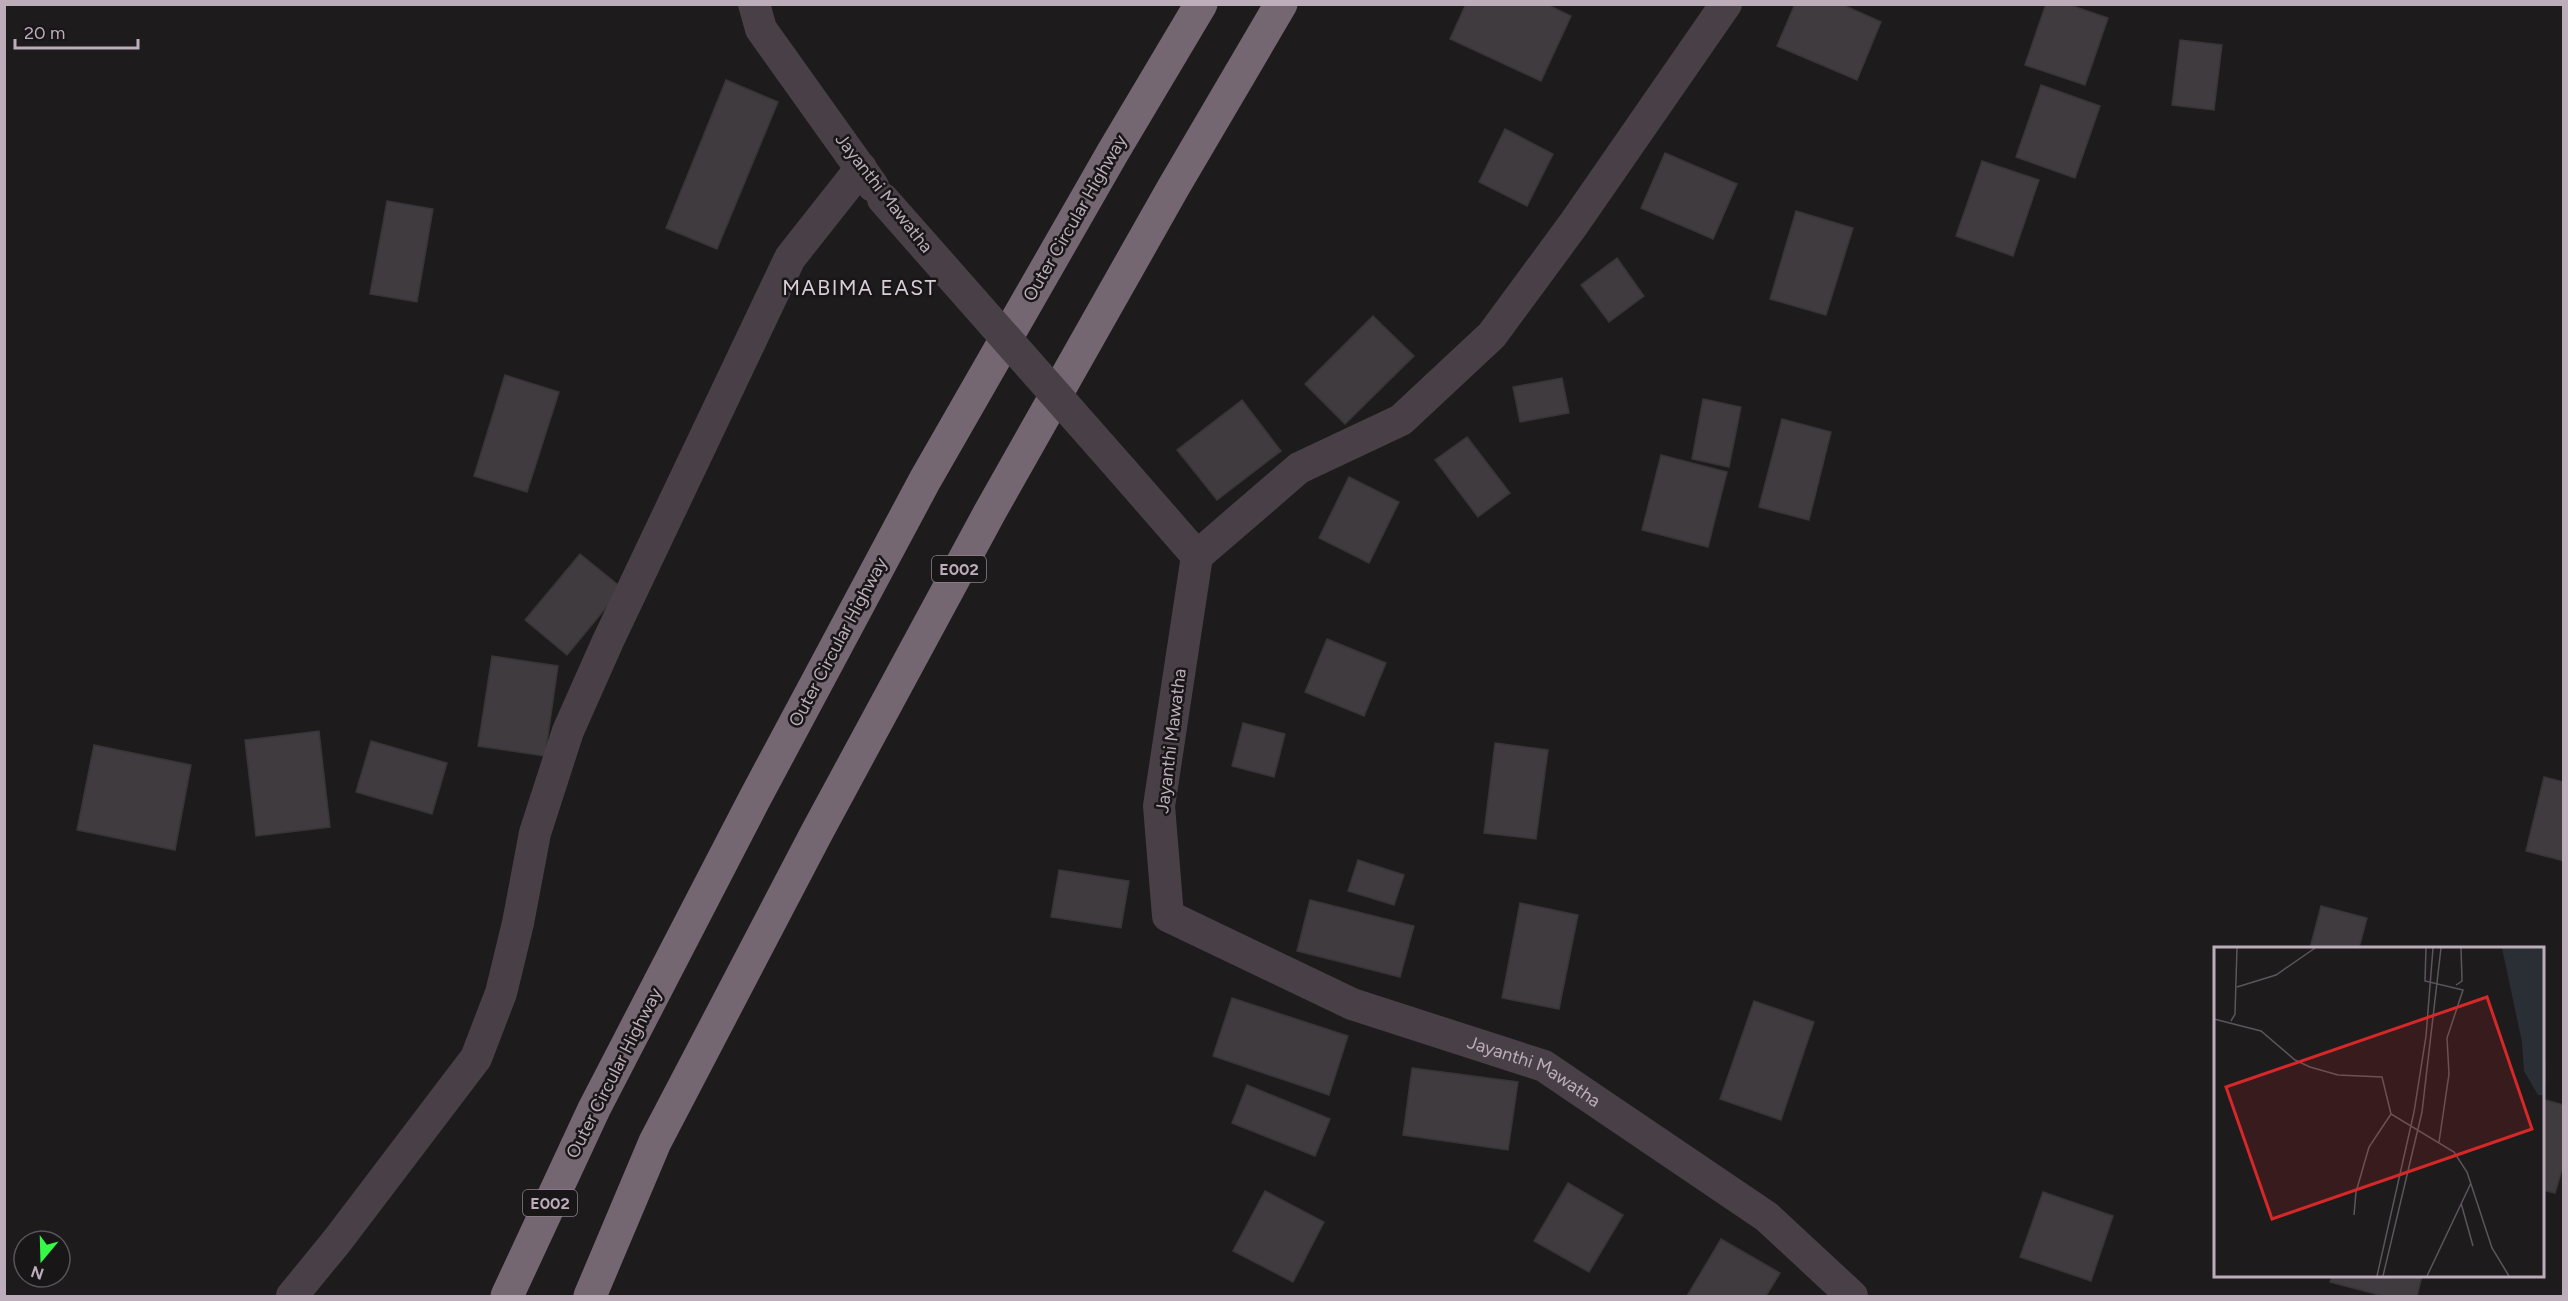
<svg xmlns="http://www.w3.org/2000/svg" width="2568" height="1301" font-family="Figtree,sans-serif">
	<rect width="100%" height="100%" fill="#1d1b1c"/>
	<g fill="#3f3b3e" stroke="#393537" stroke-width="1.5">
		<polygon points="1466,4 1546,4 1571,16 1541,81 1450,39"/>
		<polygon points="1795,4 1841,4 1881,22 1857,80 1777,46"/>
		<polygon points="2046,4 2067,4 2108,18 2085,85 2025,65"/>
		<polygon points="2180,40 2222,45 2214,110 2172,105"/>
		<polygon points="726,80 778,102 717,249 666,228"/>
		<polygon points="2041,85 2100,106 2075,178 2016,157"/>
		<polygon points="1505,129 1553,154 1527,206 1479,182"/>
		<polygon points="1665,153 1737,184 1713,239 1641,208"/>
		<polygon points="1982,161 2039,180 2013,256 1956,236"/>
		<polygon points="387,201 433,209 417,302 370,294"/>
		<polygon points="1796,211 1853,228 1826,315 1770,299"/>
		<polygon points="1617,258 1644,296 1609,322 1581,285"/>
		<polygon points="1373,316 1414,356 1345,424 1305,384"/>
		<polygon points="505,375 559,392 527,492 474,476"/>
		<polygon points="1562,378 1569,413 1520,422 1513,387"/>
		<polygon points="1703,399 1741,407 1729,467 1692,459"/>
		<polygon points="1242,400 1281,451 1217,500 1177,450"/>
		<polygon points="1782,419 1831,432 1809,520 1759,507"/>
		<polygon points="1467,437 1510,493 1478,517 1435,460"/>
		<polygon points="1661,455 1727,472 1708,547 1642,530"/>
		<polygon points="1349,477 1399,502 1369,563 1319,538"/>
		<polygon points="580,554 622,588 567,655 525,620"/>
		<polygon points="1327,639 1386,663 1364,716 1305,692"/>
		<polygon points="492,656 558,666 545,756 478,746"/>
		<polygon points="1243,723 1285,734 1274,777 1232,766"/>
		<polygon points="319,731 330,827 256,836 245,740"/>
		<polygon points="371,741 447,763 432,814 356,792"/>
		<polygon points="1495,743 1548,750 1536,839 1484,833"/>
		<polygon points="94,745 191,765 175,850 77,830"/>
		<polygon points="2544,777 2564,782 2564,861 2526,851"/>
		<polygon points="1358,860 1404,875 1394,905 1348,891"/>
		<polygon points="1059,870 1129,881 1121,928 1051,917"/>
		<polygon points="1310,900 1414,926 1400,977 1297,951"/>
		<polygon points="1520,903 1578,915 1559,1009 1502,998"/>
		<polygon points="2321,906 2367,918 2359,948 2310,948"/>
		<polygon points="1232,998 1348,1036 1329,1095 1213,1056"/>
		<polygon points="1754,1001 1814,1022 1781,1120 1720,1099"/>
		<polygon points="1412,1068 1518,1082 1508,1150 1403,1135"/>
		<polygon points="1247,1085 1330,1119 1315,1156 1232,1123"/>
		<polygon points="2542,1099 2564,1105 2564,1163 2555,1193 2542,1190"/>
		<polygon points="1568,1183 1623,1215 1589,1272 1534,1241"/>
		<polygon points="1265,1191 1324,1222 1293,1282 1233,1251"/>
		<polygon points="2043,1192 2113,1216 2091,1281 2020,1257"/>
		<polygon points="1721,1239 1780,1273 1766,1296 1687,1296"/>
		<polygon points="2332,1276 2422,1276 2417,1296 2383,1296 2330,1282"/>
	</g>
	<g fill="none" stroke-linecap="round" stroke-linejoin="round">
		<g stroke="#484046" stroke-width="32">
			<polyline points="754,4 761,29 873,186"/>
			<path id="s1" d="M1122 470 1197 556 1159 806 1168 916 1352 1004 1544 1066 1767 1217 1852 1296"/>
			<polyline points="1197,556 1299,468 1401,420 1492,335 1573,225 1726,4"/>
			<polyline points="292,1296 337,1241 476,1058 501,993 518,923 535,833 568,731 608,641 790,258 861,168"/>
		</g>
		<g stroke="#746772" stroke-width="33">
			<polyline points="507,1296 594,1109 755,798 925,480 1113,152 1201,4"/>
			<polyline points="590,1296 655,1142 817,832 991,510 1173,188 1281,4"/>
		</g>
		<polyline stroke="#484046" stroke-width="32" points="883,199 1122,470"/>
	</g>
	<g text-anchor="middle" stroke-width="5" stroke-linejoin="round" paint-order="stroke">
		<g fill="#181617" stroke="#8c808a" stroke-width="1.5">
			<rect x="932" y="556" width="54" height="26" rx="4.5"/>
			<rect x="523" y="1190" width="54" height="26" rx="4.5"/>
		</g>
		<g font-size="16" font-weight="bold" fill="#bdadbb">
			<text x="959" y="575">E002</text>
			<text x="550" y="1209">E002</text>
		</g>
		<g font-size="18" fill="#bdadbb" stroke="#181617">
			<text transform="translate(884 193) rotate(52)" y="6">Jayanthi Mawatha</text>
			<text transform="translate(1075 218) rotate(-60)" y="6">Outer Circular Highway</text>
			<text transform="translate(838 642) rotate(-62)" y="6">Outer Circular Highway</text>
			<text transform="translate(1171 741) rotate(-83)" y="6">Jayanthi Mawatha</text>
			<text transform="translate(614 1073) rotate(-63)" y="6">Outer Circular Highway</text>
			<text dy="6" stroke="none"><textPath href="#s1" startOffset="876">Jayanthi Mawatha</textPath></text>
		</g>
		<g font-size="21" letter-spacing="1.5" fill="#d9ced7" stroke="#181617">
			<text x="860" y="295">MABIMA EAST</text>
		</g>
	</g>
	<g transform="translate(2214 947)">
		<rect width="330" height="330" fill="#1d1b1c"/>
		<path d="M288 1H330V148H324L310 124 308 95Z" fill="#2a2f36"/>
		<path fill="none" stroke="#402f43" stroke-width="3" d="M330 112V138"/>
		<path fill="none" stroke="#5d555c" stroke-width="1.5" d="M212 1 211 34 249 43 233 91 235 127 225 195M242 38 248 34 247 1M23 40 62 28 101 1M0 72 47 84 81 113 96 120 124 128 168 130 177 167 240 205 253 225 278 301 295 329M17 74 21 67 23 1M247 256 259 299M140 268 142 245 155 200 177 167M163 329 200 165 212 89 219 1M169 329 208 165 227 1M213 329 257 236"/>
		<path fill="#d62828" fill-opacity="0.15" stroke="#d62828" stroke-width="3" d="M273 50 318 182 58 272 12 140Z"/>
		<rect width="330" height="330" fill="none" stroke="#bdadbb" stroke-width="3"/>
	</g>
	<rect width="2568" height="1301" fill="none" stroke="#bdadbb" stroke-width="12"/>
	<g transform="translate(42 1259) rotate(199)"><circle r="28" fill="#181617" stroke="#5a5259" stroke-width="1.5"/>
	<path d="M0-4.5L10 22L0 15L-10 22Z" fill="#34fc46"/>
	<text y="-9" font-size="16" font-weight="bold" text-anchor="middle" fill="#bdadbb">N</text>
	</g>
	<path d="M15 39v9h123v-9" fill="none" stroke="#bdadbb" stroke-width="3"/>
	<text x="24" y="39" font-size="18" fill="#bdadbb" stroke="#181617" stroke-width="4.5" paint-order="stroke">20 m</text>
</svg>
